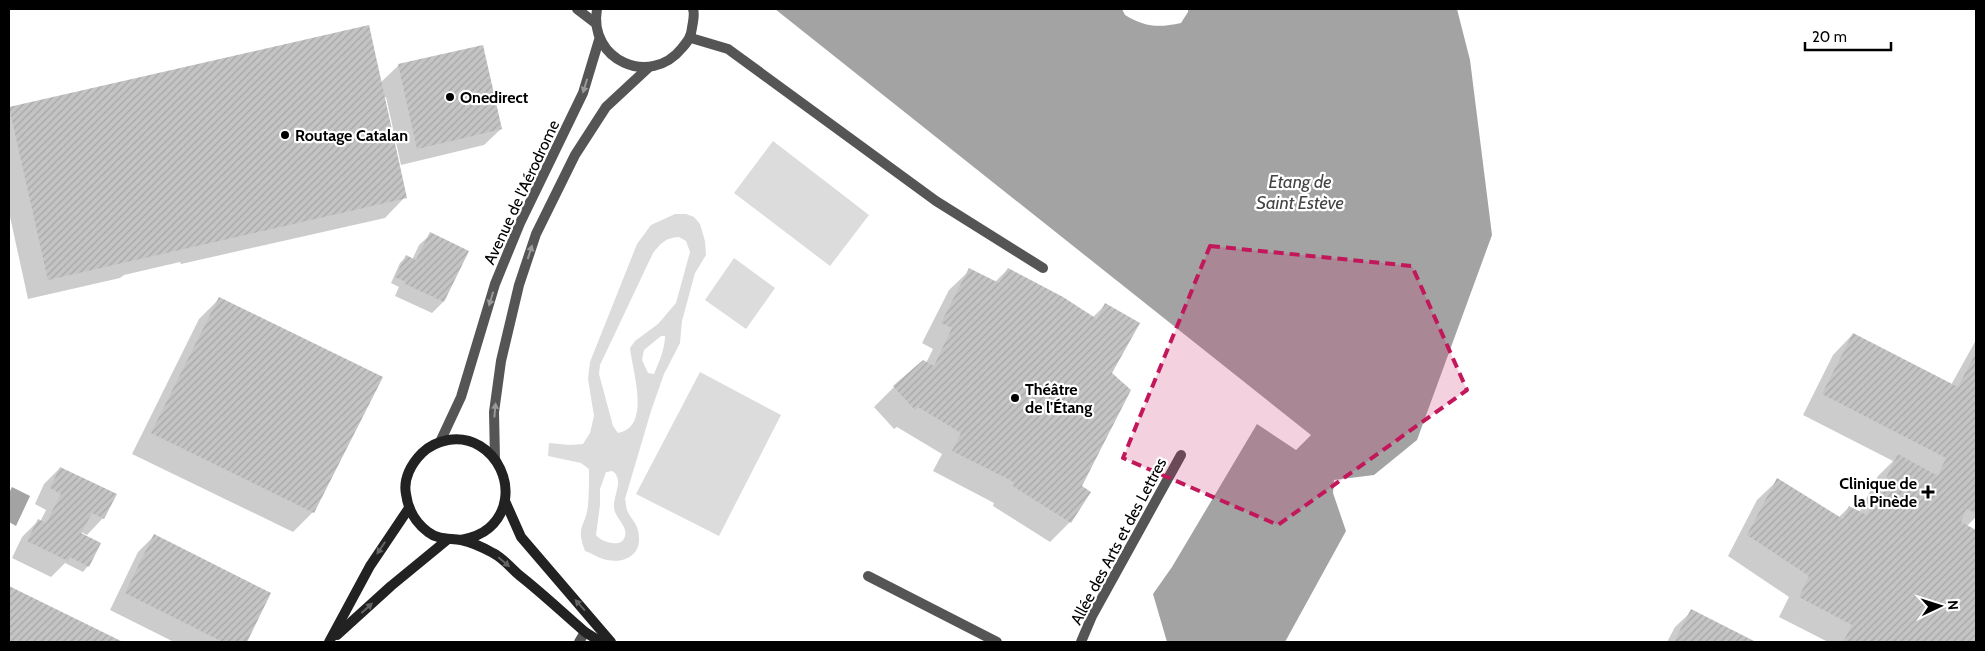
<svg xmlns="http://www.w3.org/2000/svg" width="1985" height="651" font-family="Cabin,sans-serif">
	<defs>
		<pattern id="building-hatch" width="6" height="6" patternUnits="userSpaceOnUse" patternTransform="scale(1.25)"><rect width="6" height="6" fill="#c4c4c4"/><path d="M-1 1l2-2M0 6l6-6M5 7l2-2" fill="none" stroke="#a7a7a7"/></pattern>
	</defs>
	<rect width="100%" height="100%" fill="#fff"/>
	<g fill="#dcdcdc" fill-rule="evenodd">
		<polygon points="773,141 869,215 830,266 734,193"/>
		<path d="M675 214H686L694 217 700 224 705 241 706 255 695 273 682 321 680 343 664 374 651 411 625 499C626 502 626 507 627 510 630 518 637 523 638 531 644 555 624 565 603 559 597 557 591 553 585 551 575 525 586 527 588 505 589 494 589 481 589 469L581 463 548 456 549 443 570 445 583 444 590 433 594 416 588 379 590 362 637 244 651 225ZM679 237 686 241 690 252 676 303 658 324 635 341 630 348C632 370 652 427 618 433L613 426 599 374 600 365 653 253C661 243 665 238 679 237ZM661 336H665C665 349 659 362 654 374L648 373 642 360 644 350ZM612 471C625 479 613 495 614 508 615 518 628 526 625 536 622 549 601 542 596 535L600 505V489L606 472Z"/>
		<polygon points="734,258 775,288 746,329 705,300"/>
		<polygon points="700,372 781,415 719,536 636,494"/>
	</g>
	<g fill="#a3a3a3">
		<path d="M775 9H1122L1125 15C1145 27 1158 28 1181 23L1188 12V9H1457L1470 60 1492 235 1417 440 1374 475 1334 480 1333 493 1346 531 1285 642H1167L1153 594 1172 567 1257 424 1296 450 1311 435Z"/>
		<polygon points="12,487 30,496 16,526 9,522 9,493"/>
	</g>
	<g fill="#0003">
		<polygon points="399,65 501,129 484,145 401,165 386,97 383,98 405,197 385,218 181,264 180,262 124,275 120,278 28,299 9,212 10,108 380,83"/>
		<polygon points="431,234 443,302 432,313 395,296 399,287 391,283 400,263 406,257 412,260 419,245"/>
		<polygon points="1008,269 1092,318 1105,305 1110,373 1070,522 1050,542 993,506 994,503 933,471 942,454 897,427 894,429 874,407 894,387 926,363 933,349 922,343 949,290 970,270 995,282"/>
		<polygon points="219,299 313,512 293,532 132,454 199,319"/>
		<polygon points="1853,334 1951,385 1976,340 1976,517 1967,526 1976,531 1976,642 1828,642 1779,617 1789,597 1728,556 1757,500 1778,480 1838,518 1849,507 1859,513 1878,476 1893,461 1803,415 1833,355"/>
		<polygon points="60,468 103,518 87,535 81,532 80,534 88,566 83,572 65,563 51,577 12,558 22,537 38,521 40,522 46,510 35,504 44,484"/>
		<polygon points="154,536 270,593 246,642 174,642 110,610 138,552"/>
		<polygon points="9,588 120,642 9,642"/>
		<polygon points="1692,611 1753,642 1667,642 1675,627"/>
	</g>
	<g fill="url(#building-hatch)">
		<polygon points="369,25 407,198 48,280 9,107"/>
		<polygon points="483,45 502,129 417,149 398,64"/>
		<polygon points="430,232 469,251 444,302 405,284 406,282 395,277 406,255 416,260"/>
		<polygon points="969,268 999,283 1008,268 1063,297 1097,319 1105,303 1140,323 1112,373 1131,390 1082,486 1091,492 1071,523 1013,486 1014,482 952,451 961,433 918,407 915,410 893,386 923,360 934,366 952,328 941,323"/>
		<polygon points="219,297 383,377 314,513 151,433"/>
		<polygon points="1853,333 1958,387 1976,353 1976,513 1966,509 1961,522 1976,530 1976,642 1843,642 1852,625 1799,597 1809,576 1747,535 1777,478 1843,519 1849,506 1867,515 1898,454 1938,476 1946,458 1822,394"/>
		<polygon points="60,467 117,494 104,519 92,513 81,533 101,543 89,567 70,557 68,561 27,541 38,519 46,523 61,494 50,488"/>
		<polygon points="154,534 271,593 247,642 223,642 125,593"/>
		<polygon points="9,586 123,642 9,642"/>
		<polygon points="1691,609 1756,642 1674,642"/>
	</g>
	<g fill="none" stroke-linecap="round" stroke-linejoin="round">
		<g stroke="#555" stroke-width="10">
			<polyline points="868,576 997,642"/>
			<polyline points="579,642 585,632"/>
			<polyline points="1081,642 1092,616 1181,455"/>
		</g>
		<g stroke="#555" stroke-width="10">
			<polyline points="577,9 594,22"/>
			<polyline points="691,38 728,49 936,201 1043,268"/>
		</g>
		<g stroke="#555" stroke-width="10">
			<path d="M597 9C588 60 650 88 682 48 688 41 691 37 692 28 693 21 695 15 693 9"/>
			<polyline points="440,442 461,397 495,284 520,223 583,93 599,40"/>
			<polyline points="495,459 494,412 501,361 519,285 536,234 575,155 606,107 648,68"/>
		</g>
		<g stroke="#222" stroke-width="10">
			<polyline points="505,501 521,537 611,642"/>
			<path d="M461 540C471 538 481 535 489 528 526 496 496 432 448 440 438 442 429 446 422 453 411 464 403 479 406 494 408 510 416 523 428 532 438 540 450 538 461 540 471 542 484 548 493 553 503 558 511 568 519 575 542 593 563 613 585 632L601 642"/>
			<polyline points="337,635 391,586 447,540"/>
			<polyline points="329,642 370,566 409,508"/>
		</g>
	</g>
	<defs><path id="oneway-solid" d="M-6-.8H1V-3.2L6.5 0L1 3.2V.8H-6Z" transform="scale(1.25)"/></defs>
	<g fill="#999">
		<use href="#oneway-solid" transform="translate(585 86) rotate(107)"/>
		<use href="#oneway-solid" transform="translate(530 252) rotate(-72)"/>
		<use href="#oneway-solid" transform="translate(491 299) rotate(107)"/>
		<use href="#oneway-solid" transform="translate(495 410) rotate(-85)"/>
	</g>
	<g fill="#646464">
		<use href="#oneway-solid" transform="translate(381 548) rotate(124)"/>
		<use href="#oneway-solid" transform="translate(504 562) rotate(40)"/>
		<use href="#oneway-solid" transform="translate(580 605) rotate(-132)"/>
		<use href="#oneway-solid" transform="translate(367 608) rotate(-42)"/>
	</g>
	<path fill="#c2185b" fill-opacity="0.2" stroke="#c2185b" stroke-width="4" stroke-dasharray="10 6" stroke-linejoin="round" d="M1210 246 1412 266 1467 390 1278 525 1123 458Z"/>
	<g fill="#000" stroke="#fff" stroke-width="2">
		<circle cx="450" cy="97" r="5"/>
		<circle cx="285" cy="135" r="5"/>
		<circle cx="1015" cy="398" r="5"/>
		<path d="M1925.5 484.5h5v5h5v5h-5v5h-5v-5h-5v-5h5z"/>
	</g>
	<g text-anchor="middle" stroke-width="4.5" stroke-linejoin="round" paint-order="stroke">
		<g font-size="16" font-weight="bold" fill="#000" stroke="#fff" text-anchor="start">
			<text x="460" y="103">Onedirect</text>
			<text x="295" y="141">Routage Catalan</text>
			<text x="1025" y="395">Théâtre<tspan x="1025" dy="18">de l'Étang</tspan></text>
			<text x="1917" y="489" text-anchor="end">Clinique de<tspan x="1917" dy="18">la Pinède</tspan></text>
		</g>
		<g font-size="16" fill="#000" stroke="#fff">
			<text transform="translate(521 192) rotate(-65)" y="6">Avenue de l'Aérodrome</text>
			<text transform="translate(1118 541) rotate(-62)" y="6">Allée des Arts et des Lettres</text>
		</g>
		<g font-size="18" font-style="italic" fill="#444" stroke="#fff">
			<text x="1300" y="188">Etang de<tspan x="1300" dy="21">Saint Estève</tspan></text>
		</g>
	</g>
	<rect width="1985" height="651" fill="none" stroke="#000000" stroke-width="20"/>
	<g transform="translate(1940 606) rotate(86)" stroke="#ffffff" stroke-width="4" paint-order="stroke">
	<path d="M0-4L9 19L0 12L-9 19Z" fill="#000000"/>
	<text y="-8" font-size="14" font-weight="bold" text-anchor="middle" fill="#000000">N</text>
	</g>
	<path d="M1805 42v8h86v-8" fill="none" stroke="#000000" stroke-width="2.5"/>
	<text x="1812" y="42" font-size="15" fill="#000000" stroke="#ffffff" stroke-width="4" paint-order="stroke">20 m</text>
</svg>
